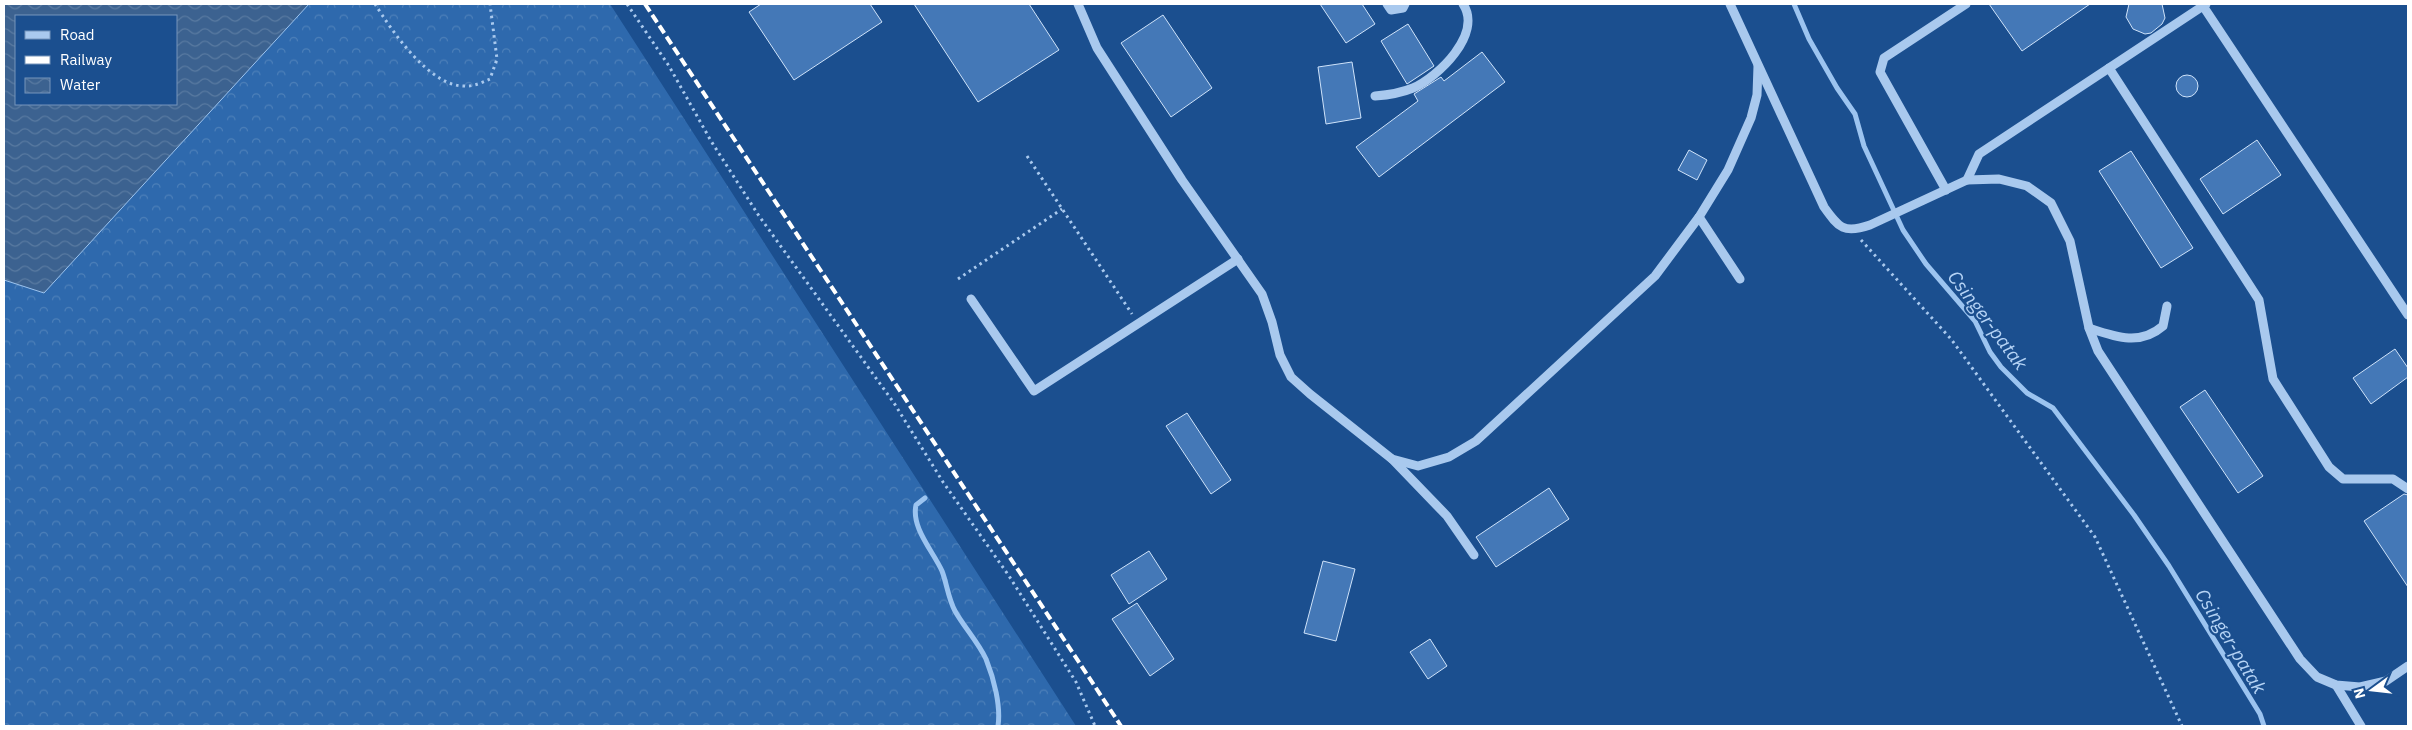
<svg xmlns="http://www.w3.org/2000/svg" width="2412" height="730" font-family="'IBM Plex Sans',sans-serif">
	<defs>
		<pattern id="forest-crowns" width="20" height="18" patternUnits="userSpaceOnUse" patternTransform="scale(1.25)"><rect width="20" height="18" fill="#2e69ad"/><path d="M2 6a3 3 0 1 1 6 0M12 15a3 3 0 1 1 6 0" fill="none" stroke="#4d80b9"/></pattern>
		<pattern id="water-waves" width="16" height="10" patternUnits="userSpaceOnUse" patternTransform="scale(1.25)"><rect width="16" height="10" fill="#3c6290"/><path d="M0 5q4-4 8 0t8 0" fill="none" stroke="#597aa1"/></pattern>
	</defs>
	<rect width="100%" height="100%" fill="#1b4f8f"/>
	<polygon fill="url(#forest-crowns)" points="309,4 610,4 1076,726 4,726 4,280 44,293"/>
	<path fill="url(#water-waves)" stroke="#9cc4f0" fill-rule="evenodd" d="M4 4H309L44 293 4 280ZM16 16H176V104H16Z"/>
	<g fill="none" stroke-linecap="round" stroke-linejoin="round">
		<g stroke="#9cc4f0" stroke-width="5">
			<polyline points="1794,4 1809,39 1837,88 1855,114 1864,146 1903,230 1926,264 1975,321 1990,352 2001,367 2027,393 2053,408 2134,515 2169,566 2260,714 2264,726"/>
			<path d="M925 498 916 505C911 528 933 551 942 571 947 584 948 598 955 611 964 627 978 642 986 659 994 679 1001 706 998 726"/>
		</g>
	</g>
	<g fill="#4478b7" stroke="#cfe3fa">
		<polygon points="761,4 870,4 882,22 794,80 749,12"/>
		<polygon points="914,4 1029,4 1059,50 978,102"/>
		<polygon points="1320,4 1362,4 1375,24 1346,43"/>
		<polygon points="1989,4 2090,4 2022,51"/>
		<polygon points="2129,4 2162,4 2165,18 2162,24 2151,33 2145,34 2133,29 2126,17"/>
		<polygon points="1163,15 1212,88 1171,117 1121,43"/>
		<polygon points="1408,24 1434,66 1407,84 1381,41"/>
		<polygon points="1482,52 1505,82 1379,177 1356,147 1418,101 1414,94 1441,77 1444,81"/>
		<polygon points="1352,62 1361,118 1326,124 1318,67"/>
		<circle cx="2187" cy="86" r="11"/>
		<polygon points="2257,140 2281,175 2223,214 2200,179"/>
		<polygon points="1689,150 1707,160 1697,180 1678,170"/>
		<polygon points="2131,151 2193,248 2161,268 2099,171"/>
		<polygon points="2395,349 2408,368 2408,377 2371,404 2353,378"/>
		<polygon points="2205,390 2263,476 2238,493 2180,407"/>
		<polygon points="1187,413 1231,480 1211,494 1166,426"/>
		<polygon points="1549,488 1569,519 1496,567 1476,537"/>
		<polygon points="2404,494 2408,495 2408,587 2364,521"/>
		<polygon points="1149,551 1167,579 1129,604 1111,575"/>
		<polygon points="1323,561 1355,569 1336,641 1304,633"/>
		<polygon points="1137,603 1174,659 1150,676 1112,619"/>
		<polygon points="1430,639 1447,666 1428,679 1410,652"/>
	</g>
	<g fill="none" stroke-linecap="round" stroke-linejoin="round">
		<g stroke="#a9c9ee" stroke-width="3" stroke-dasharray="2.5 4" stroke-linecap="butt">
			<path d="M375 4C392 31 431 89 467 86 475 86 483 82 490 79L497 59 490 4"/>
			<polyline points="627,4 669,66 711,141 759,216 894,403 943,482 1009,576 1076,682 1095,726"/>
			<polyline points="1027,156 1132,314"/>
			<polyline points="1861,240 1951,339 2095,537 2182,726"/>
			<polyline points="958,279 1062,209"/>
		</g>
		<g stroke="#a9c9ee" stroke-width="9">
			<polyline points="1078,4 1097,48 1182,180 1262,294 1272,322 1280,355 1291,377 1310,394 1392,459 1418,466 1449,457 1476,441 1655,276 1699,217 1728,170 1751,118 1757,95 1758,66"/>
			<polyline points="1387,4 1391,10 1403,8 1405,4"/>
			<path d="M1730 4 1824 207C1839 228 1844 234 1870 225L1967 180 1999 179 2027 186 2051 203 2070 241 2089 328 2098 351 2300 659 2317 677 2336 685 2360 687 2386 681 2408 666"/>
			<polyline points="2203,6 2408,315"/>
			<polyline points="2109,68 2259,300 2273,379 2329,467 2343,479 2393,479 2408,489"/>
			<path d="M1375 96C1388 95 1401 93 1413 88 1438 77 1483 34 1463 4"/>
			<polyline points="1967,180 1979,154 2206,4"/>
			<polyline points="1946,190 1880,72 1884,58 1966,4"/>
			<polyline points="1699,217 1740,279"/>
			<polyline points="971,299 1034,391 1238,259"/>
			<path d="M2089 328C2116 337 2140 346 2163 326L2167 306"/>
			<polyline points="1392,459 1447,516 1474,555"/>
			<polyline points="2336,685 2361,726"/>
		</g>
		<polyline stroke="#fff" stroke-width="4" stroke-dasharray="9 4" stroke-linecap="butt" points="645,4 1121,726"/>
	</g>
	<g text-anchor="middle" stroke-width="4.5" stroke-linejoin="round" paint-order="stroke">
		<g font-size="19" font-style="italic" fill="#b5d3f5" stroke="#1b4f8f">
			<text transform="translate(1988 320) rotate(53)" y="7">Csinger-patak</text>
			<text transform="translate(2231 641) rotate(59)" y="7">Csinger-patak</text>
		</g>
	</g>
	<rect width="2412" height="730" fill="none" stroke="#ffffff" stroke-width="10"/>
	<rect x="15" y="15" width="162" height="90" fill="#1b4f8f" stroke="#7695bc"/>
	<rect x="25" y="31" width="25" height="8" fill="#a9c9ee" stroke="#7695bc"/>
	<text x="60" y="40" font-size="15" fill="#ffffff">Road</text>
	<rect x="25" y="56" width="25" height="8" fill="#ffffff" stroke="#7695bc"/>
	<text x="60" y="65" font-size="15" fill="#ffffff">Railway</text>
	<rect x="25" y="78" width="25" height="15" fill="url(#water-waves)" stroke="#7695bc"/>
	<text x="60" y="90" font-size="15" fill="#ffffff">Water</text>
	<g transform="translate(2372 690) rotate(255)" stroke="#1b4f8f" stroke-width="4" paint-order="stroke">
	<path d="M0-4L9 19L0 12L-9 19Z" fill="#ffffff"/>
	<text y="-8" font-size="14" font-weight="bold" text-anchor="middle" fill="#ffffff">N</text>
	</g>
</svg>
